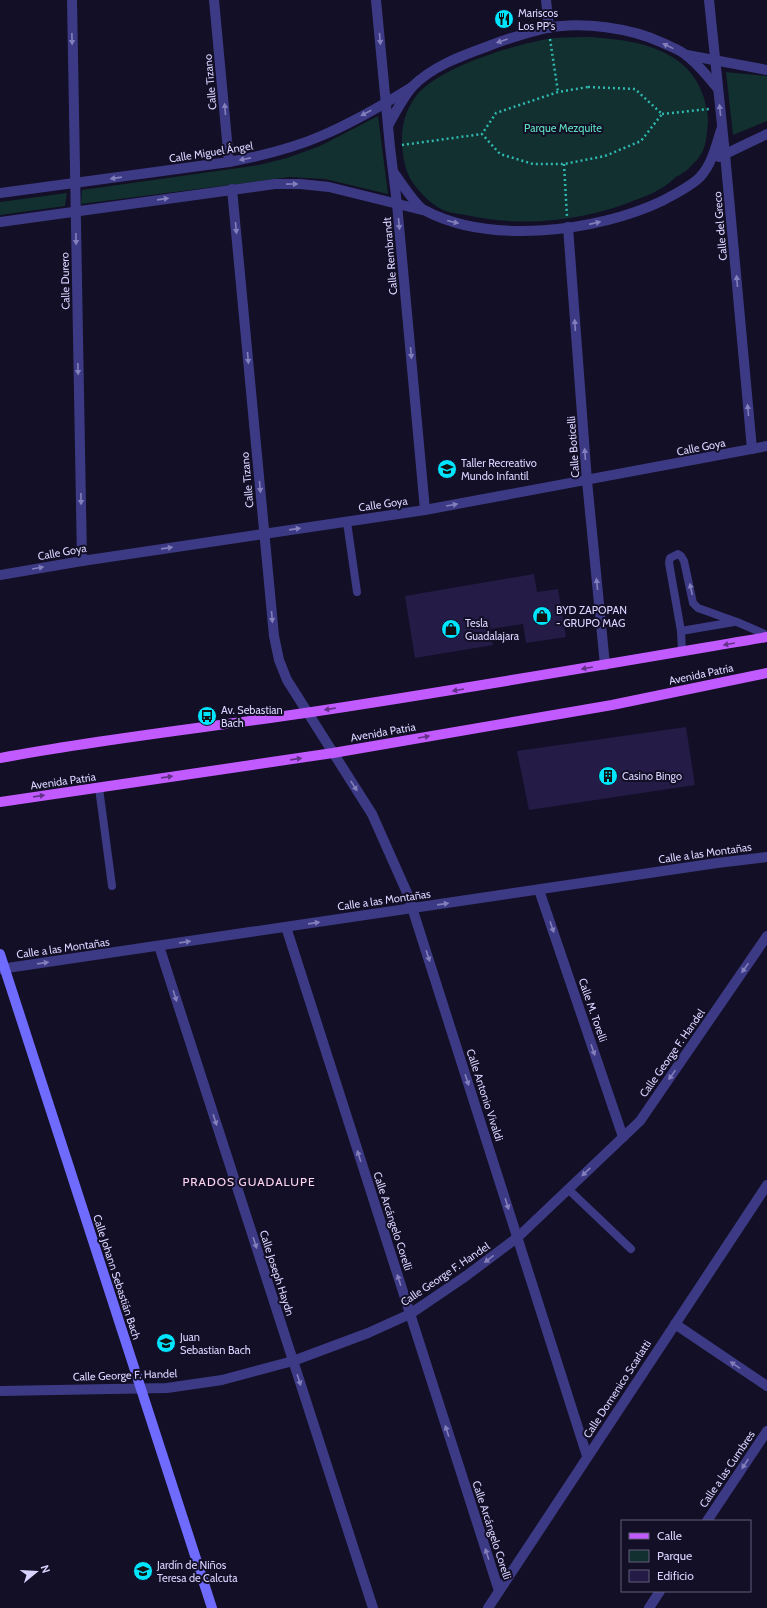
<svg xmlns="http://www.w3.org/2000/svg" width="767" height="1608" font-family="Cabin,sans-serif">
	<rect width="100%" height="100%" fill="#130f26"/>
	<g fill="#12302f">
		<path d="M590 37C635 40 689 48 704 98 706 107 708 113 708 122 706 141 707 151 692 165 688 170 682 174 676 177 671 181 666 186 660 189 654 193 646 196 638 199 585 221 523 228 466 215 459 214 450 213 443 210 432 205 420 193 413 183 404 170 402 153 402 137 402 123 407 108 416 96 438 67 518 43 554 38 566 37 578 37 590 37Z"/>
		<polygon points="726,72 767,76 767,121 733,135"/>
		<polygon points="378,116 388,194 325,179 290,177 81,204 82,190 259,165 287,158 320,146"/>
		<polygon points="67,193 65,206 0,215 0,202"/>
	</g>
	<g fill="#241b47">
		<polygon points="534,574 537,592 558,589 566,637 526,643 523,624 491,629 488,612 493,645 415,658 405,596"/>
		<polygon points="686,727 695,785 529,810 517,751"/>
	</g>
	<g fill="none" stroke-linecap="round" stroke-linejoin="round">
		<g stroke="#2fb8b0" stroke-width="2.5" stroke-dasharray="2 3" stroke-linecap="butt">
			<polyline points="550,39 558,92"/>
			<polygon points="588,87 635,89 662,114 641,141 605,156 564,164 533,164 500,154 482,134 496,113 558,92"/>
			<polyline points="662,114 709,109"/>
			<polyline points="402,145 482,134"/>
			<polyline points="564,164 567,217"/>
		</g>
		<g stroke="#3d3a85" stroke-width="8">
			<polyline points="347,522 357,592"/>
			<polyline points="681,631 734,622"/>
			<polyline points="682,652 681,631 669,563 670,558 678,554 681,556 684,561 693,603 698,608 737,622 767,635"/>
			<polyline points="99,788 112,886"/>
			<polyline points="568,1189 631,1249"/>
		</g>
		<g stroke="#3d3a85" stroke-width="10">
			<polyline points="72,0 82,561"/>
			<polyline points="214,0 229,162"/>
			<polyline points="376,0 390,147 397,204 425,510"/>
			<polyline points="546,0 549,28"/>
			<polyline points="709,0 725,154 752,449"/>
			<polyline points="687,55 767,70"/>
			<path d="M388 126C395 113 402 99 412 87 431 67 461 56 486 47 506 39 526 33 547 28 582 21 631 28 663 43 671 47 681 50 687 56 699 65 709 78 718 89"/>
			<polyline points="719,157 767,134"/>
			<path d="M394 173C400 181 416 206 424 210 489 245 597 232 662 201 675 194 690 187 700 177 712 164 716 146 721 130"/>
			<polyline points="232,189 274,636 279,660 287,680 372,814 408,895 587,1456"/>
			<path d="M0 193 229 162C261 156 291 149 321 136 352 123 383 105 412 87"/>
			<polyline points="0,222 275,184 300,184 329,187 422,210"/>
			<polyline points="568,227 587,481 605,665"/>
			<polyline points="0,575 82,561 425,510 767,446"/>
			<polyline points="539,890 623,1137"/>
			<polyline points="286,927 499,1591"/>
			<polyline points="159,946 373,1608"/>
			<polyline points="0,969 717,863 767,857"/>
			<polyline points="675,1324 767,1386"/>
			<polyline points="0,1391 167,1388 222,1380 293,1361 368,1333 410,1314 466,1276 518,1237 640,1121 767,936"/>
			<polyline points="707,1521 767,1431"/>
			<polyline points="488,1608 767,1185"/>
			<polyline points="649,1608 660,1591"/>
		</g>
		<polyline stroke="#6f6bff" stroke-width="10" points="0,954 212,1608"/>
		<g stroke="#c25bff" stroke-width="10">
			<path d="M0 758C101 739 203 728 305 713 459 690 613 663 767 637"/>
			<polyline points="0,802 333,753 612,705 767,673"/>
		</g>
	</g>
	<defs><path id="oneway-solid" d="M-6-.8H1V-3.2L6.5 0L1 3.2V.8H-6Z"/></defs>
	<g fill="#837fbc">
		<use href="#oneway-solid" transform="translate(72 39) rotate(89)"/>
		<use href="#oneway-solid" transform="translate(380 39) rotate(85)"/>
		<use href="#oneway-solid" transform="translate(502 41) rotate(161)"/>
		<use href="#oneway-solid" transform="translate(668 46) rotate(-154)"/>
		<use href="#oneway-solid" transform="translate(225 109) rotate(-95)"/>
		<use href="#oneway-solid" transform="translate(720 110) rotate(-96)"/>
		<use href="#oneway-solid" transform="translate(366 113) rotate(152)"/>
		<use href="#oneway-solid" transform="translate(245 159) rotate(169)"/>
		<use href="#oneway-solid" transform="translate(116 178) rotate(172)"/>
		<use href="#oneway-solid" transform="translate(292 184) rotate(-1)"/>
		<use href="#oneway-solid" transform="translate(163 199) rotate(-8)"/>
		<use href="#oneway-solid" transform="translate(453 222) rotate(14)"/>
		<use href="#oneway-solid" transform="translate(595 223) rotate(-13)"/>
		<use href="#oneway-solid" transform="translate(399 224) rotate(85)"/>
		<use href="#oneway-solid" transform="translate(236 228) rotate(85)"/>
		<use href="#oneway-solid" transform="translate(76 239) rotate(89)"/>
		<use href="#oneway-solid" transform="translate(737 281) rotate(-95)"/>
		<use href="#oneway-solid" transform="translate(575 325) rotate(-94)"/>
		<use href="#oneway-solid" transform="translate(411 353) rotate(85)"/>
		<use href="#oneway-solid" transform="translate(248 358) rotate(85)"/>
		<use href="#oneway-solid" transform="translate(78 369) rotate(89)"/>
		<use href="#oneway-solid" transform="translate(748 410) rotate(-95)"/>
		<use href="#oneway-solid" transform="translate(585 454) rotate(-94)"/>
		<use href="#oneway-solid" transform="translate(260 487) rotate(85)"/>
		<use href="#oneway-solid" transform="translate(81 499) rotate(89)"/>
		<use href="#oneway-solid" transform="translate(452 505) rotate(-10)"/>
		<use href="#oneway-solid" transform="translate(295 529) rotate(-8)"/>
		<use href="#oneway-solid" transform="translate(167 548) rotate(-8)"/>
		<use href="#oneway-solid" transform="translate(38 568) rotate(-10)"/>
		<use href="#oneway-solid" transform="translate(597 584) rotate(-96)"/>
		<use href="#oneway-solid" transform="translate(691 589) rotate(-102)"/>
		<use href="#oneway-solid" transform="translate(272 617) rotate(85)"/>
		<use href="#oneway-solid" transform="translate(354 786) rotate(57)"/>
		<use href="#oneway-solid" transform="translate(443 904) rotate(-8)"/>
		<use href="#oneway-solid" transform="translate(314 923) rotate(-8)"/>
		<use href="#oneway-solid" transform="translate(552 927) rotate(71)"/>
		<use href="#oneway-solid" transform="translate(185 942) rotate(-8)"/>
		<use href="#oneway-solid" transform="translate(428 956) rotate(72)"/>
		<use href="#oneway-solid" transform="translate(43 963) rotate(-8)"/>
		<use href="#oneway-solid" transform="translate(745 968) rotate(125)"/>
		<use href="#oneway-solid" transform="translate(175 996) rotate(72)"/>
		<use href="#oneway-solid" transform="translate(593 1050) rotate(71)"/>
		<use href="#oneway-solid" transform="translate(672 1075) rotate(125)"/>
		<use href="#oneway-solid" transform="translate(467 1080) rotate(72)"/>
		<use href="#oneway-solid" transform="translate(215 1120) rotate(72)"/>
		<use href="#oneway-solid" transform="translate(359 1156) rotate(-108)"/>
		<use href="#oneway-solid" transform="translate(586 1172) rotate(137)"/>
		<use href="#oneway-solid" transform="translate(507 1204) rotate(72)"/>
		<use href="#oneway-solid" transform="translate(255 1243) rotate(72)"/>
		<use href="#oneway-solid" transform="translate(489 1259) rotate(142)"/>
		<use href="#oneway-solid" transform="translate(399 1280) rotate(-108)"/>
		<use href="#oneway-solid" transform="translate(735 1365) rotate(-146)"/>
		<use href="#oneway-solid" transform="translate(299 1380) rotate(72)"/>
		<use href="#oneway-solid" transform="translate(447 1431) rotate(-108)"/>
		<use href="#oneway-solid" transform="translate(745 1464) rotate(124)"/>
		<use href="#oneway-solid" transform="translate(487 1554) rotate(-108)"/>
	</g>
	<g fill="#623188">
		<use href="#oneway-solid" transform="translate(729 644) rotate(170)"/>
		<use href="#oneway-solid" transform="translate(587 668) rotate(170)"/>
		<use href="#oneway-solid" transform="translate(458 690) rotate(170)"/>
		<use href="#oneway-solid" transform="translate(330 709) rotate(171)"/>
		<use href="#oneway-solid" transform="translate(424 737) rotate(-10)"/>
		<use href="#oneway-solid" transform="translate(296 759) rotate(-8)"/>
		<use href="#oneway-solid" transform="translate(167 777) rotate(-8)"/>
		<use href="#oneway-solid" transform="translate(39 796) rotate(-8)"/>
	</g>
	<defs>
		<g id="restaurant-disc" transform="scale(1)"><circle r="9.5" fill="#00e5ff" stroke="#130f26"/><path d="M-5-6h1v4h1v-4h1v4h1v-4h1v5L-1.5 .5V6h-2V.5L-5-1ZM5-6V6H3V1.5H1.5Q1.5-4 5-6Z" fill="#111"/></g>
		<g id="school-disc" transform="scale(1)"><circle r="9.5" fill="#00e5ff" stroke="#130f26"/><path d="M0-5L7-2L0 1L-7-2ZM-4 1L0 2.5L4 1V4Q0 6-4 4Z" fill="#111"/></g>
		<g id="shop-disc" transform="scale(1)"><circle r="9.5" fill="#00e5ff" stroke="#130f26"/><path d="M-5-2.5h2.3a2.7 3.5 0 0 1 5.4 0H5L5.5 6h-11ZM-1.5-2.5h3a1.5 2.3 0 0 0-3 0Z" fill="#111"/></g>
		<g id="bus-disc" transform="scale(1)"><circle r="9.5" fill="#00e5ff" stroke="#130f26"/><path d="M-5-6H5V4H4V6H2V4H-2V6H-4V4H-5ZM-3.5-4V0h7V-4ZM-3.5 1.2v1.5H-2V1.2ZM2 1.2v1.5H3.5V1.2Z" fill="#111"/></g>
		<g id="building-disc" transform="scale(1)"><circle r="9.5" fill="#00e5ff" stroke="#130f26"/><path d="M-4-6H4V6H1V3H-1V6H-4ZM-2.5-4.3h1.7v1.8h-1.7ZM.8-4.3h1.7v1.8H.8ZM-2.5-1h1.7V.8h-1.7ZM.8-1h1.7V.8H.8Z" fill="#111"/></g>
	</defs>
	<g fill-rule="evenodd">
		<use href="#restaurant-disc" x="504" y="19"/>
		<use href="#school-disc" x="447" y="469"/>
		<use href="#shop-disc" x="542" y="616"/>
		<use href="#shop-disc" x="451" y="629"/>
		<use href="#bus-disc" x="207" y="716"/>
		<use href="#building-disc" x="608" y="776"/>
		<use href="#school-disc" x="166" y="1343"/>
		<use href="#school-disc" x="143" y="1571"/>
	</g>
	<g text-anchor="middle" stroke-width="4" stroke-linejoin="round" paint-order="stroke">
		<g font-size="11" fill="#d9d4ff" stroke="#130f26" text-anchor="start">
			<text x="518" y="17">Mariscos<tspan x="518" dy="13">Los PP's</tspan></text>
			<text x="461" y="467">Taller Recreativo<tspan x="461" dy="13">Mundo Infantil</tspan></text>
			<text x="556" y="614">BYD ZAPOPAN<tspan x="556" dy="13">- GRUPO MAG</tspan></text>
			<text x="465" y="627">Tesla<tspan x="465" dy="13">Guadalajara</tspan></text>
			<text x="221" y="714">Av. Sebastian<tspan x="221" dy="13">Bach</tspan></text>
			<text x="622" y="780">Casino Bingo</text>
			<text x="180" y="1341">Juan<tspan x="180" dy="13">Sebastian Bach</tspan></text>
			<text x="157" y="1569">Jardín de Niños<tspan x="157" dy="13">Teresa de Calcuta</tspan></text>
		</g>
		<g font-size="11" fill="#d9d4ff" stroke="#130f26">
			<text transform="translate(210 82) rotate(-95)" y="4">Calle Tizano</text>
			<text transform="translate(211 152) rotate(-9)" y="4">Calle Miguel Ángel</text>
			<text transform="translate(720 226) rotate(-95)" y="4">Calle del Greco</text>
			<text transform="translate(390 256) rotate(-95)" y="4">Calle Rembrandt</text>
			<text transform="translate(65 281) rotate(-91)" y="4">Calle Durero</text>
			<text transform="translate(573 447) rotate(-94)" y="4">Calle Boticelli</text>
			<text transform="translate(701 447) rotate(-11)" y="4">Calle Goya</text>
			<text transform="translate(247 480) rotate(-95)" y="4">Calle Tizano</text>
			<text transform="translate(383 504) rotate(-8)" y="4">Calle Goya</text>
			<text transform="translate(62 552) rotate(-10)" y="4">Calle Goya</text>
			<text transform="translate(701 674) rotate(-12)" y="4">Avenida Patria</text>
			<text transform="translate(383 732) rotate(-10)" y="4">Avenida Patria</text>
			<text transform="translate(63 781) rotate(-8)" y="4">Avenida Patria</text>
			<text transform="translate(705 853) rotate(-8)" y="4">Calle a las Montañas</text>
			<text transform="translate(384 900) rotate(-8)" y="4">Calle a las Montañas</text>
			<text transform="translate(63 948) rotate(-8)" y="4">Calle a las Montañas</text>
			<text transform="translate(593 1010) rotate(71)" y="4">Calle M. Torelli</text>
			<text transform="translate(672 1053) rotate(-55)" y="4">Calle George F. Handel</text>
			<text transform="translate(485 1095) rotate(72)" y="4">Calle Antonio Vivaldi</text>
			<text transform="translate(393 1221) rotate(72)" y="4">Calle Arcángelo Corelli</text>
			<text transform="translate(277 1273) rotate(72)" y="4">Calle Joseph Haydn</text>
			<text transform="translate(445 1274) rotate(-34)" y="4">Calle George F. Handel</text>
			<text transform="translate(117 1277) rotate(72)" y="4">Calle Johann Sebastián Bach</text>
			<text transform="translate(125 1375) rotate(-2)" y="4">Calle George F. Handel</text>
			<text transform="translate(617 1389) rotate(-57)" y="4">Calle Domenico Scarlatti</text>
			<text transform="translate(727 1469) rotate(-56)" y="4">Calle a las Cumbres</text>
			<text transform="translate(492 1530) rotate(72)" y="4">Calle Arcángelo Corelli</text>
		</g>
		<g font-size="11" fill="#5fe0c0" stroke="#130f26">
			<text x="563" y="132">Parque Mezquite</text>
		</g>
		<g font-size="12" letter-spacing="1" fill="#ffd6f0" stroke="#130f26">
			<text x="249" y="1186">PRADOS GUADALUPE</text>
		</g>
	</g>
	<rect x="621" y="1520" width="130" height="72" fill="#130f26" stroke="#625e7d"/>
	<rect x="629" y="1533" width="20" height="6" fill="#c25bff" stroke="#625e7d"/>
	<text x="657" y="1540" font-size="12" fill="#d9d4ff">Calle</text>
	<rect x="629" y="1550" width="20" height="12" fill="#12302f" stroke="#625e7d"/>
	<text x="657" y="1560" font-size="12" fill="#d9d4ff">Parque</text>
	<rect x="629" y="1570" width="20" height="12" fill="#241b47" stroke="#625e7d"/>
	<text x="657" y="1580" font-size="12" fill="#d9d4ff">Edificio</text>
	<g transform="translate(36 1572) rotate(72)" stroke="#130f26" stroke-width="3" paint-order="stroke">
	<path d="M0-3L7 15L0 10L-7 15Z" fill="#d9d4ff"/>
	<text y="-6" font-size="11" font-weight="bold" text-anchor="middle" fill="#d9d4ff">N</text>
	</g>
</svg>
